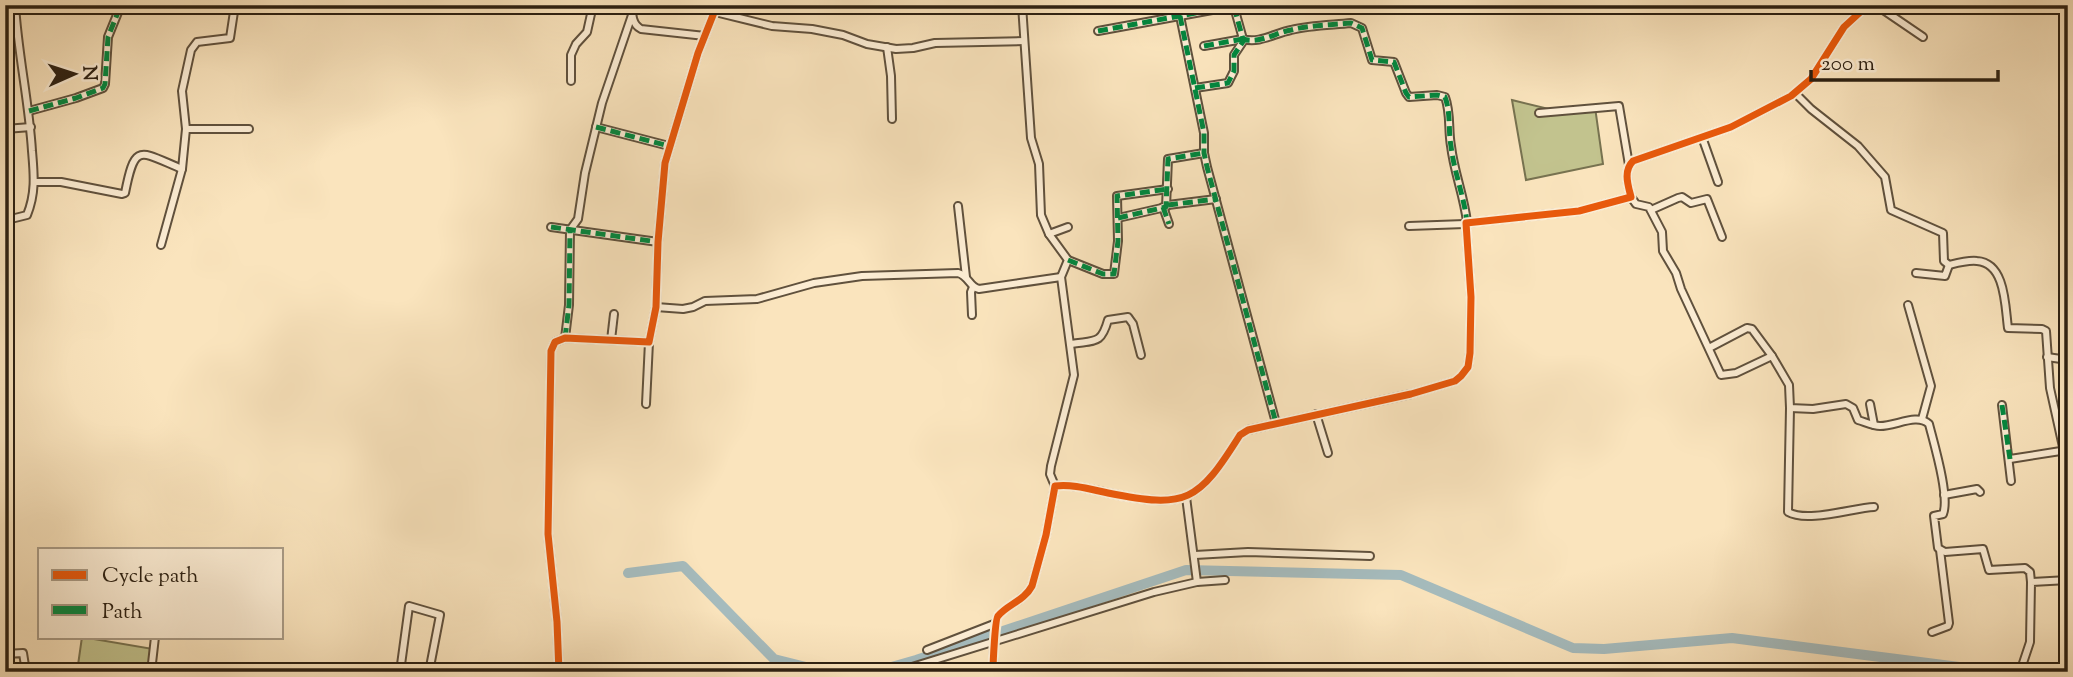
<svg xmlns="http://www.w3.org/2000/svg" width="2073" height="677" font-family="'Sorts Mill Goudy',serif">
	<rect width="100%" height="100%" fill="#fae4bd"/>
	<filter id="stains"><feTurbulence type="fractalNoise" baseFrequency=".00286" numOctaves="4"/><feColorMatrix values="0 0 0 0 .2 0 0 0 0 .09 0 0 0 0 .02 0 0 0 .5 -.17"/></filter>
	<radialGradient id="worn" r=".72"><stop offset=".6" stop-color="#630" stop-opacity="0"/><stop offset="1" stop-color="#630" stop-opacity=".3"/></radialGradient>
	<g fill="#c2c38e" stroke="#777250" stroke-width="2">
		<polygon points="1512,100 1557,111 1595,107 1603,164 1526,180"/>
		<polygon points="82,637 153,649 150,672 77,672"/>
	</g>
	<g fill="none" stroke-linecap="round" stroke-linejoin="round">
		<g stroke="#a5bbbd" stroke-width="10">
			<polyline points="628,573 683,566 774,659 810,668 843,672"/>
			<polyline points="874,672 916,660 1186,570 1401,575 1573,648 1604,649 1732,638 1998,672"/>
		</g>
		<g stroke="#60513d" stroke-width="10">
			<g id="street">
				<path d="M632 5C632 15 632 24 641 29L705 36"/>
				<polyline points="1022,5 1031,138 1039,164 1041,215 1049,234 1068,260 1061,277 1074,375 1051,466 1050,474 1055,486"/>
				<polyline points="1876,5 1923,37"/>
				<polyline points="1022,7 1058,9"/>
				<path d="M1234 7 1243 39C1259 44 1275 33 1291 30 1310 25 1331 25 1351 23L1362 28 1372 60 1394 62 1406 93 1409 97 1437 95 1445 97C1451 113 1448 130 1451 146 1454 172 1464 196 1467 222"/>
				<polyline points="715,12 772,26 812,29 843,35 867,44 896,49 913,48 935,43 1024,41"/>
				<polyline points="1180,16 1204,133 1204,153 1207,167 1276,423"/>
				<polyline points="1098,31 1223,8"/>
				<polyline points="1204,46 1243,39"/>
				<polyline points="887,47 891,76 892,119"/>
				<polyline points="571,81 571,55 576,44 587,32 593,5"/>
				<polyline points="1195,88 1228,83 1234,71 1234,55 1244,40"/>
				<path d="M1795 93 1811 109 1858 146 1885 177 1891 210 1943 233 1944 261 1949 265C1957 263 1968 260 1977 261 2006 263 2005 307 2008 328L2042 329 2046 331 2050 388 2063 447 2068 450"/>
				<polyline points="29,111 76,98 103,88 105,84 108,37 121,5"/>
				<polyline points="1539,113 1619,106 1629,165"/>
				<polyline points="596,127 669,146"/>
				<polyline points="5,129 31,127"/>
				<polyline points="186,129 249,129"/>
				<polyline points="1702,137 1718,182"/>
				<path d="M34 182H61L122 194 125 193C135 142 139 151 182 169"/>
				<path d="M1631 197 1636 204 1649 207 1662 232 1663 251 1676 273 1681 289 1721 375 1736 373 1772 356 1789 385 1790 408 1813 409 1846 404 1853 408 1858 420C1865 422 1873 426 1880 426 1896 426 1917 413 1929 424 1934 444 1950 497 1943 514L1934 516 1938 548 1945 552 1983 549 1989 570 2025 568 2030 572 2031 582"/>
				<polyline points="1168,205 1216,199"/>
				<polyline points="958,206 966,277"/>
				<polyline points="1163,207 1169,224"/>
				<polyline points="1651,210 1678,198 1682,197 1691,203 1707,199 1722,237"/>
				<polyline points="1118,218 1166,207 1168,159 1204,153"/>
				<path d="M5 226 11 219 27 215C36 193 34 174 32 151 29 102 18 54 15 5"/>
				<polyline points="1409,226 1465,224"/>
				<polyline points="551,227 658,242"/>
				<polyline points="1049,234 1068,227"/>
				<polyline points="161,245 182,169 186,129 182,91 191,50 197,42 230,38 235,5"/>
				<polyline points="1068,260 1103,274 1114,274 1118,241 1117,196 1168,189"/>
				<polyline points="1916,273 1945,276 1949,265"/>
				<polyline points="1908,305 1931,386 1922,419"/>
				<path d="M656 307 683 309 693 307 705 301 757 299 814 283 862 276 958 273C969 276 969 287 979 289L1061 277"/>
				<polyline points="972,315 971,292 973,287"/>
				<polyline points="565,338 569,305 570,230 578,219 585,173 602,103 632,15"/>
				<polyline points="611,340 614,314"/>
				<path d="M1071 344C1095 340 1101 345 1108 320L1128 317 1133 324 1141 355"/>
				<polyline points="1709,348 1747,328 1752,329 1772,356"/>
				<polyline points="2047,357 2068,360"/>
				<polyline points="646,404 649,342"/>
				<polyline points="1870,404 1874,425"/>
				<polyline points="2002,405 2011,481"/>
				<path d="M1790 408 1788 512C1807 523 1853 508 1874 507"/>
				<polyline points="1316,414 1328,453"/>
				<polyline points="2010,459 2067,450"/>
				<polyline points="1944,495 1977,489 1980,492"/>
				<polyline points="1186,497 1197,582"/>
				<polyline points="1195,555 1248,552 1370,556"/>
				<polyline points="1932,632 1948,626 1949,623 1940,550"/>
				<polyline points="927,650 994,624"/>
				<polyline points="5,654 23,653 26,672"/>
				<polyline points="899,671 1154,592 1197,582 1225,580"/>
				<polyline points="151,672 155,637"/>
				<polyline points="400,672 409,606 440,615 429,672"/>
				<polyline points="559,672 557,622 548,534 551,351 555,342 565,338 649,342 656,307 658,242 665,163 698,53 717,5"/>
				<path d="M993 672C993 663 995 619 998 616 1008 604 1024 601 1032 586L1046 535 1055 486C1073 484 1089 489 1108 493 1187 509 1198 502 1240 435L1248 430 1411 394 1455 381 1461 376 1468 367 1470 353 1471 297 1466 223 1579 211 1631 197C1628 185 1623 171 1633 161L1731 127 1791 96 1811 79 1844 27 1868 5"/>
				<polyline points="2020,672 2030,642 2031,582 2068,580"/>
			</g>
		</g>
		<use href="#street" stroke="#fcedd4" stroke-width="6"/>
		<g stroke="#00873e" stroke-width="5" stroke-dasharray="10 5" stroke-linecap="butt">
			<path d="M1234 7 1243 39C1259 44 1275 33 1291 30 1310 25 1331 25 1351 23L1362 28 1372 60 1394 62 1406 93 1409 97 1437 95 1445 97C1451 113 1448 130 1451 146 1454 172 1464 196 1467 222"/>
			<polyline points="1180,16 1204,133 1204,153 1207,167 1276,423"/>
			<polyline points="1098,31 1223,8"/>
			<polyline points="1204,46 1243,39"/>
			<polyline points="1195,88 1228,83 1234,71 1234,55 1244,40"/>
			<polyline points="29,111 76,98 103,88 105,84 108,37 121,5"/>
			<polyline points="596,127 669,146"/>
			<polyline points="1168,205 1216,199"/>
			<polyline points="1163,207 1169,224"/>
			<polyline points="1118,218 1166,207 1168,159 1204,153"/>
			<polyline points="551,227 658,242"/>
			<polyline points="1068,260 1103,274 1114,274 1118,241 1117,196 1168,189"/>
			<polyline points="565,338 569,305 570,230"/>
			<polyline points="2002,405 2010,459"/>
		</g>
		<g stroke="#fcedd4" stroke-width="11">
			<g id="cycleway">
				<polyline points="559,672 557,622 548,534 551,351 555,342 565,338 649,342 656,307 658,242 665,163 698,53 717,5"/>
				<path d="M993 672C993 663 995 619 998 616 1008 604 1024 601 1032 586L1046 535 1055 486C1073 484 1089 489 1108 493 1187 509 1198 502 1240 435L1248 430 1411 394 1455 381 1461 376 1468 367 1470 353 1471 297 1466 223 1579 211 1631 197C1628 185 1623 171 1633 161L1731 127 1791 96 1811 79 1844 27 1868 5"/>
			</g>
		</g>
		<use href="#cycleway" stroke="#e8590c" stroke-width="7"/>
	</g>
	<rect width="2073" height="677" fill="none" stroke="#fae4bd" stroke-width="28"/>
	<rect x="7" y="7" width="2059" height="663" fill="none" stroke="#2c2012" stroke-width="3.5"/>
	<rect x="14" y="14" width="2045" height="649" fill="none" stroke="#2c2012" stroke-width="2"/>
	<rect x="38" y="548" width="245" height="91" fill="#fcedd4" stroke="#a99b86" stroke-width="2"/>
	<rect x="52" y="570" width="35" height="10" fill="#e8590c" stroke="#a99b86" stroke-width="2"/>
	<text x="102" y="582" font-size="21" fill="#2c2012">Cycle path</text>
	<rect x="52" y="605" width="35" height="10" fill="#00873e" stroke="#a99b86" stroke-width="2"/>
	<text x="102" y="618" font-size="21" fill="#2c2012">Path</text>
	<g transform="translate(74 74) rotate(87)" stroke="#fcedd4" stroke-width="5" paint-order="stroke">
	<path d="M0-5L12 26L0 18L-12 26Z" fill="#2c2012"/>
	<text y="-10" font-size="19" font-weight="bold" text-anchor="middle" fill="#2c2012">N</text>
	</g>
	<path d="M1811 70v10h187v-10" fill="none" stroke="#2c2012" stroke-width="3.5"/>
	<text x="1821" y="70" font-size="21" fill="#2c2012" stroke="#fcedd4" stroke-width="5" paint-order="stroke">200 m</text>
	<rect width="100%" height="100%" filter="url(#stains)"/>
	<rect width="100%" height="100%" fill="url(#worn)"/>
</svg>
